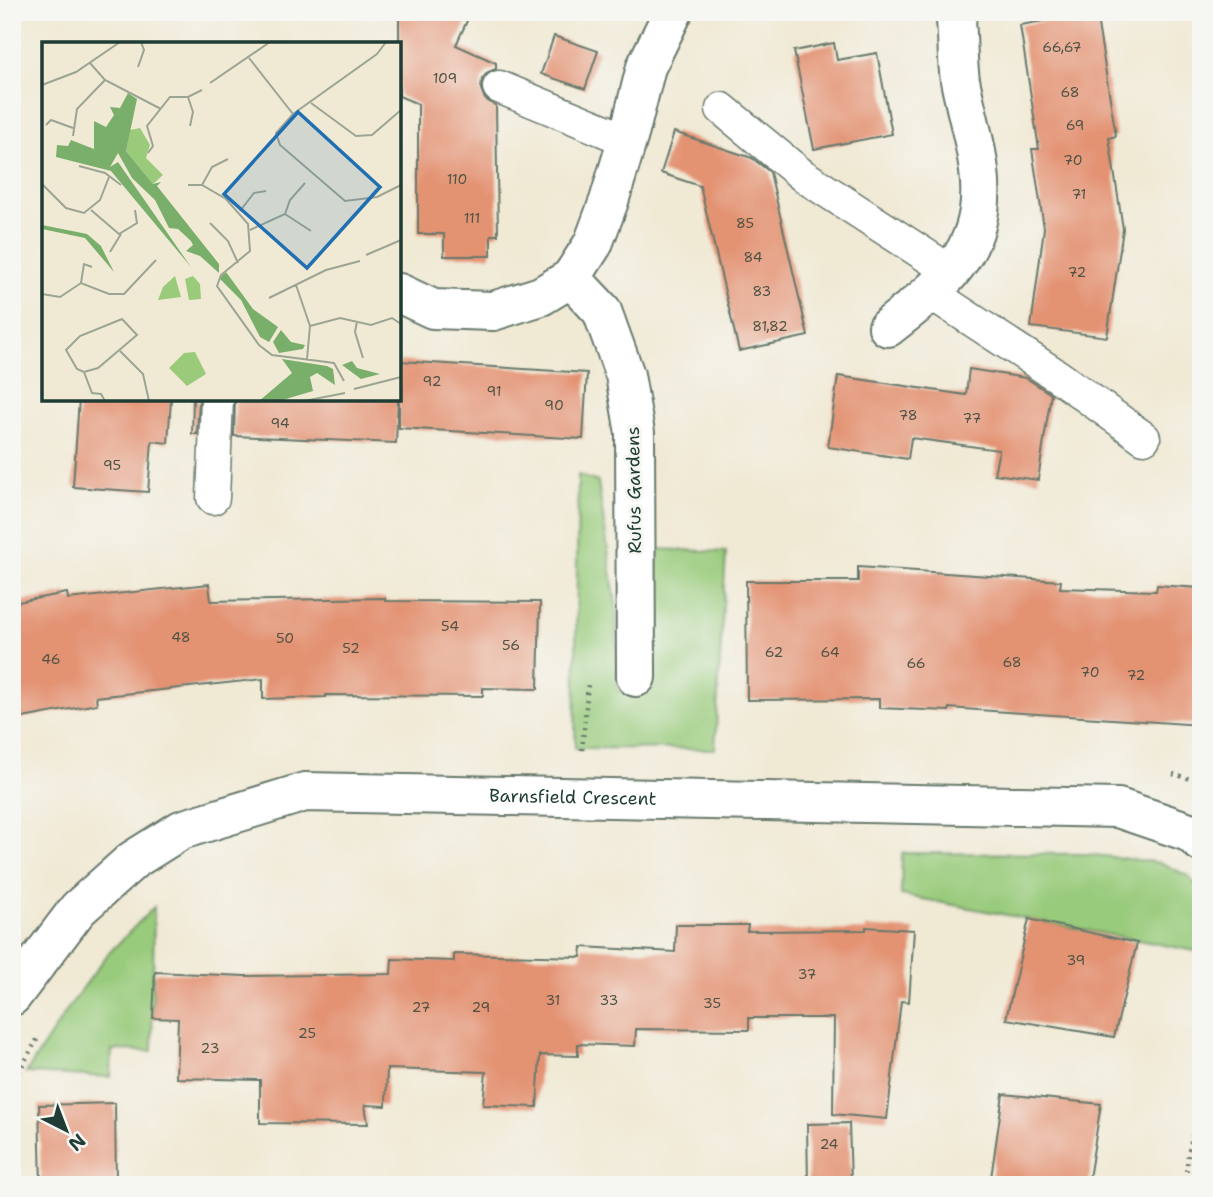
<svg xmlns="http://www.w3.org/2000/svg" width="1213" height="1197" font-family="'Shantell Sans',sans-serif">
	<rect width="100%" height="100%" fill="#f6f6f2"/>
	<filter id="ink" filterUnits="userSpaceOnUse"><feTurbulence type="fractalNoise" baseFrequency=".0143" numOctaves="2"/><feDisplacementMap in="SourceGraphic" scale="14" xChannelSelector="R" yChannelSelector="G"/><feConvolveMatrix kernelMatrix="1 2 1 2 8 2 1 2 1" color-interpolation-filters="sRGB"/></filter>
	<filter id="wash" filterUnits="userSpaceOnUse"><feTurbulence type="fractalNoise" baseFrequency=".00686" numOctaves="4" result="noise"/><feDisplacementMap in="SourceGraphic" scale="28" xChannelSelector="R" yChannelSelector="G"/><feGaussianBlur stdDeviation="1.57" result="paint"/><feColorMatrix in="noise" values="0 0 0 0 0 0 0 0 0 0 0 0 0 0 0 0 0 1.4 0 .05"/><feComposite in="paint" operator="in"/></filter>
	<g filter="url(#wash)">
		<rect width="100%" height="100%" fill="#f0e9d4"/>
		<g fill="#99cb7b" stroke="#5c8458" stroke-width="2">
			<polygon points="578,475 598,482 616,605 618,691 651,691 658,549 726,552 715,749 575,748"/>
			<polygon points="902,853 1087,854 1162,863 1188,876 1201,891 1201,952 901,895"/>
			<polygon points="154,907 152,1051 112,1050 111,1077 26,1073 69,1007 108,954"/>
		</g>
		<g id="blocks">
			<g fill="#e39272">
				<polygon points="399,12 471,12 456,45 496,63 496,69 488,72 482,79 481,89 485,99 496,106 498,235 491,235 491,256 444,256 444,234 418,234 418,104 399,96"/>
				<polygon points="1096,12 1116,136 1109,138 1123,229 1107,337 1031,327 1044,228 1032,149 1039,149 1020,25"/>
				<polygon points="554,36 598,51 585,89 541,74"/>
				<polygon points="834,43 837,60 877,53 892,134 814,149 794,51"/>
				<polygon points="674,132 752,158 770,172 808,336 739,351 700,186 661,173"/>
				<polygon points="399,361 587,373 583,439 399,428"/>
				<polygon points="969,369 1026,378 1051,394 1038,480 994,474 999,450 911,438 908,459 828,447 838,376 966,395"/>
				<polygon points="79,399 171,399 168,443 152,441 148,492 73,487"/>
				<polygon points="193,399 199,399 197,434 192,434"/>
				<polygon points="235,399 398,399 396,443 234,436"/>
				<polygon points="858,567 1061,581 1060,588 1156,591 1157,585 1200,588 1197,643 1201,643 1201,725 949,708 949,711 879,708 879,699 747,700 746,581 858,581"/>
				<polygon points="209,584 211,601 385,598 385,601 540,602 538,689 483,688 483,696 326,695 326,697 263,699 263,679 96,697 97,704 12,720 12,603 67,593 68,599"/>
				<polygon points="1029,919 1137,943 1114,1037 1006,1019"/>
				<polygon points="676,925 748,925 747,931 866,930 866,927 914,930 909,1002 901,1001 887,1119 833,1114 834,1018 749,1018 749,1030 636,1029 635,1046 578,1044 578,1056 540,1055 537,1107 483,1105 486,1072 387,1069 386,1106 365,1105 368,1124 260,1123 260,1080 176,1078 178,1019 153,1018 155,972 245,976 391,974 392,959 454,961 454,954 581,957 582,947 675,952"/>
				<polygon points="1003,1094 1101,1104 1088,1185 990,1185"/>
				<polygon points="115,1103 116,1185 41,1185 39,1105"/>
				<polygon points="849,1123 851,1182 808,1183 807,1124"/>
			</g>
		</g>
	</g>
	<g filter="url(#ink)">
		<use href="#blocks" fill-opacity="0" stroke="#68796c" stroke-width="2"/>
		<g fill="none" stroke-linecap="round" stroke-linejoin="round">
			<g stroke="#68796c" stroke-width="35">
				<g id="service">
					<polyline points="499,87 627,140"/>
					<polyline points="722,109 802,175 950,271"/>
					<polyline points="931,293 1059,377 1144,438"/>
					<polyline points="213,498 217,399"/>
				</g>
			</g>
			<g stroke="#68796c" stroke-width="42">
				<g id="minor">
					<polyline points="399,293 433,309 493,311 541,296 571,278"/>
					<path d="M888 327C912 308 937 290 956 265 1001 207 972 143 960 80 957 61 958 40 956 21L958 12"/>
					<polyline points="636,677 635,433 625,375 602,311 571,278 593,244 609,201 630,131 646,67 673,12"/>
					<path id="s1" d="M12 996 78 909 133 860 181 830 305 792 1118 808 1189 832 1201 842"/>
				</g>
			</g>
			<g stroke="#68796c" stroke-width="4.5" stroke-dasharray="2 5" stroke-linecap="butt">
				<polyline points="582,750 588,685"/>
				<polyline points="1173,774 1201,782"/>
				<polyline points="12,1084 39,1036"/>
				<polyline points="1185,1185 1188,1155 1201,1099"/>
			</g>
			<use href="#service" stroke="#fff" stroke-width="32"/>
			<use href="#minor" stroke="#fff" stroke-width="38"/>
		</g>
	</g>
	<g text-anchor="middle" stroke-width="6" stroke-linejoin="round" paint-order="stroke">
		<g font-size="14" fill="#505244">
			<text x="1062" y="52">66,67</text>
			<text x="445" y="83">109</text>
			<text x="1070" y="97">68</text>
			<text x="1075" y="130">69</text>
			<text x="1073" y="165">70</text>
			<text x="457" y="184">110</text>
			<text x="1079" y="199">71</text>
			<text x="472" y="223">111</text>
			<text x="745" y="228">85</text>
			<text x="753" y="262">84</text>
			<text x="1077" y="277">72</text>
			<text x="762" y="296">83</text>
			<text x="770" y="331">81,82</text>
			<text x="432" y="386">92</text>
			<text x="494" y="396">91</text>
			<text x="554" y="410">90</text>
			<text x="908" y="420">78</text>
			<text x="972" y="423">77</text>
			<text x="280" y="428">94</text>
			<text x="112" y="470">95</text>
			<text x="450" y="631">54</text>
			<text x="181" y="642">48</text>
			<text x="285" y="643">50</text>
			<text x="511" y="650">56</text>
			<text x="351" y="653">52</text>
			<text x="774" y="657">62</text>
			<text x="830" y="657">64</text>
			<text x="51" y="664">46</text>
			<text x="1012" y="667">68</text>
			<text x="916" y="668">66</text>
			<text x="1090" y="677">70</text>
			<text x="1136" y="680">72</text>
			<text x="1076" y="965">39</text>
			<text x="807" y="979">37</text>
			<text x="553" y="1005">31</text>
			<text x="609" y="1005">33</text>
			<text x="712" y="1008">35</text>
			<text x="421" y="1012">27</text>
			<text x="481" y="1012">29</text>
			<text x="307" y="1038">25</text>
			<text x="210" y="1053">23</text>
			<text x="829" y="1149">24</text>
		</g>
		<g font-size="18" fill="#1f3d34" stroke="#f6f6f2">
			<text transform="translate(634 490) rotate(-91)" y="6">Rufus Gardens</text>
			<text dy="6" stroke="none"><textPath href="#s1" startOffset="637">Barnsfield Crescent</textPath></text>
		</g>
	</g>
	<g transform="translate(42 42)">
		<rect width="359" height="359" fill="#f0e9d4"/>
		<path d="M98 86 108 103 104 116 121 133 111 142 84 109 88 88ZM133 234 139 255 116 258 121 245ZM151 234 158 242 159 257 147 258 143 237ZM153 310 164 332 145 344 127 326 142 311Z" fill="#99cb7b"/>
		<path d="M86 51 95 57 84 109 111 142 119 140 115 144 177 222V231L158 214 144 209 151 203 149 199 136 187 127 186 113 158 90 136 76 111 68 125 76 120 149 225 69 129 14 115 15 103 26 104 29 98 52 107V79L64 85 72 73 68 65 78 66ZM0 183 45 192 59 204 72 230 43 196 0 187ZM184 230 211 267 236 285 227 300 218 295 199 258 177 236ZM239 288 249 300 263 303 261 307 237 311 231 300ZM240 317 285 324 291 327 293 343 275 331 268 335 271 349 237 359H217L250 331ZM310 319 315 326 338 332 319 337 300 323Z" fill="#7aaf6b"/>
		<path fill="none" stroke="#9ca494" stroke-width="2" d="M344 0 335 12 251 72 234 91 238 103 303 159 335 155 359 143M207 16 251 72M48 21 63 38 119 67M96 25 102 8 99 0M168 41 228 0M0 43 34 30 78 0M146 55 151 70 148 84M269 61 314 94 330 93 359 68M4 83 9 78 31 86M31 94 35 67 63 38M106 111 111 104 105 84 128 55H146L160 48M37 124 63 131 79 143M0 142 24 166 42 171 58 158 67 135M146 143H160L184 157 206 182 208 209 179 233 175 244 217 303 230 313 292 321 302 339M160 143 170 125 186 117M49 168 77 192 95 181 93 168M198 169 212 151 224 149M243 172 269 189M168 181 186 199 196 221M208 188 243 172 248 158 263 141M68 210 79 192M324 213 359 198M39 241 42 222 50 225M254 243 268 284 265 317M0 252 18 255 39 241 67 252H82L114 218M227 256 284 228 318 219M80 277 95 293 56 326 42 330 35 327 24 308 38 294ZM315 279 313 290 321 316M268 284 298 276 329 283 350 276 359 282M78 309 101 332 107 359M42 330 50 351 59 352 63 359M312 347 359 335M262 359 303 351"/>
		<path fill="#1f6fb2" fill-opacity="0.15" stroke="#1f6fb2" stroke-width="3.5" d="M256 70 338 145 265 226 182 152Z"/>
		<rect width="359" height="359" fill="none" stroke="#1f3d34" stroke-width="3.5"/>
	</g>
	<rect width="1213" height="1197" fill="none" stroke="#f6f6f2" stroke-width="42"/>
	<g transform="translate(66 1130) rotate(138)" stroke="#f6f6f2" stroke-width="5" paint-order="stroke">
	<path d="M0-5L12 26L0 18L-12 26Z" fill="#1f3d34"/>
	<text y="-10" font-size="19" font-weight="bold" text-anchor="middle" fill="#1f3d34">N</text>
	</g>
</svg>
